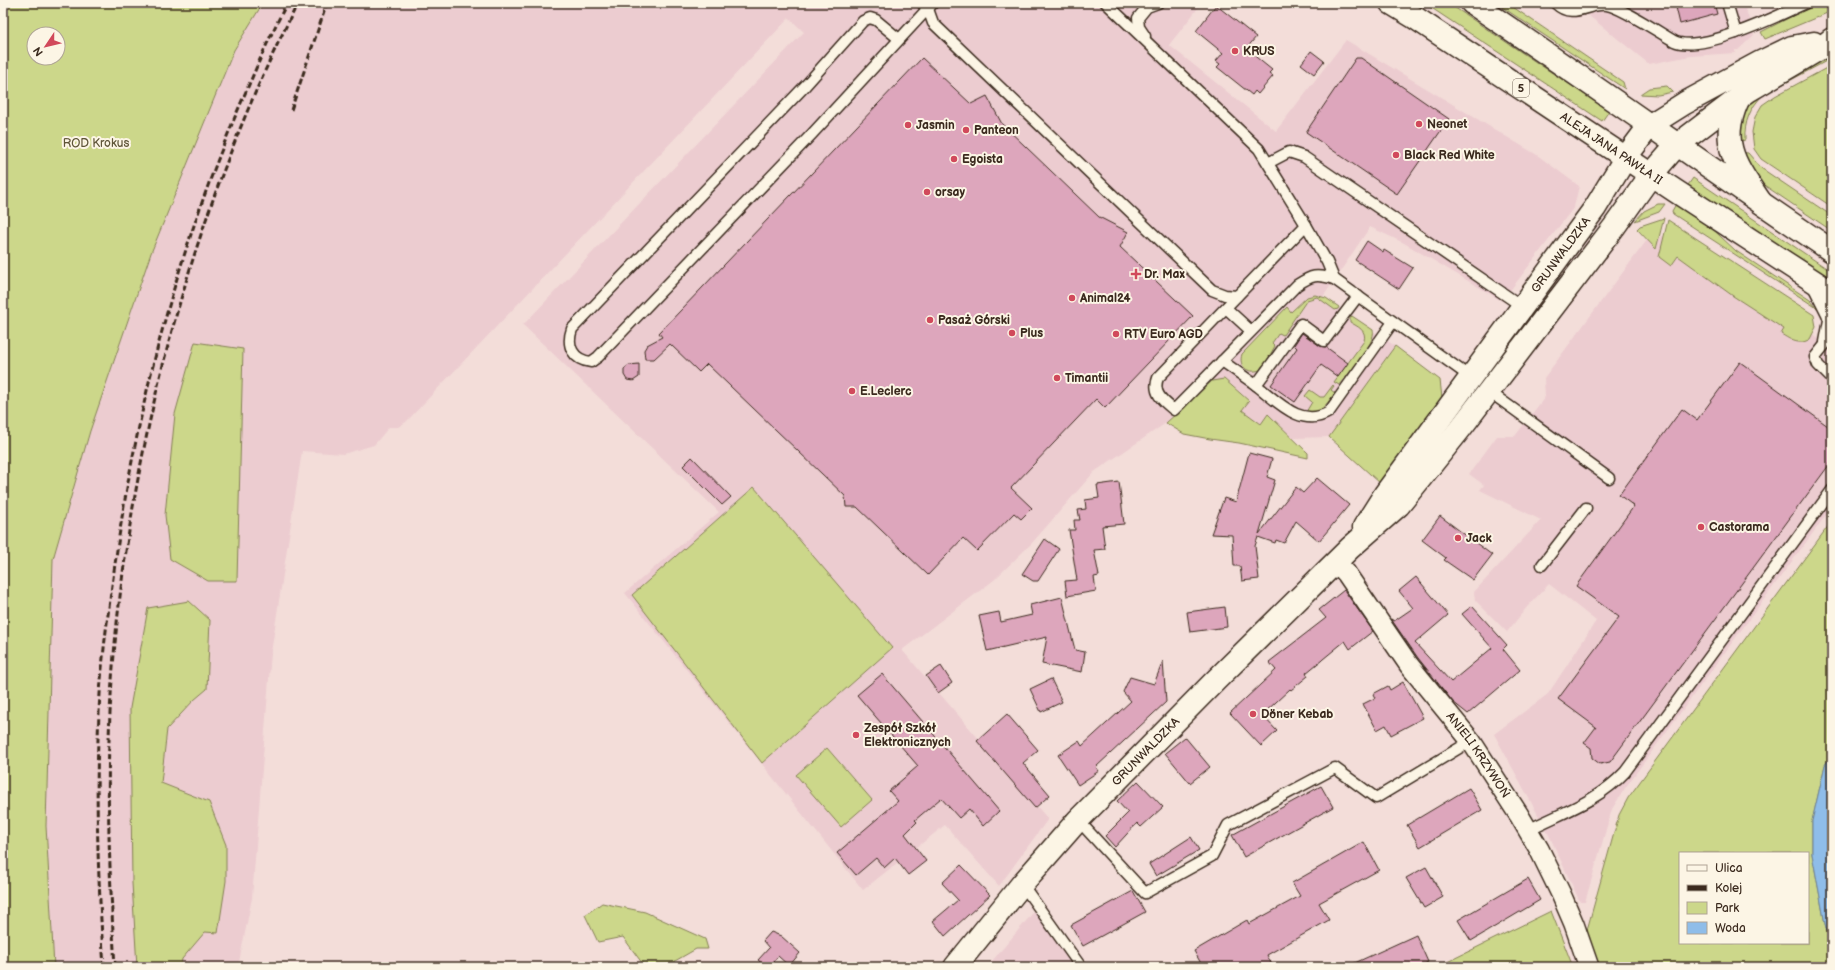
<svg xmlns="http://www.w3.org/2000/svg" width="1835" height="970" font-family="'Balsamiq Sans',sans-serif">
	<rect width="100%" height="100%" fill="#f3ddd9"/>
	<filter id="ink" filterUnits="userSpaceOnUse"><feTurbulence type="fractalNoise" baseFrequency=".025" numOctaves="2"/><feDisplacementMap in="SourceGraphic" scale="8" xChannelSelector="R" yChannelSelector="G"/><feConvolveMatrix kernelMatrix="1 2 1 2 8 2 1 2 1" color-interpolation-filters="sRGB"/></filter>
	<g filter="url(#ink)">
		<g fill="#ecccd0">
			<polygon points="263,3 1202,3 1169,45 1276,131 1346,40 1537,155 1579,186 1574,207 1502,301 1404,243 1370,227 1323,297 1395,346 1329,437 1293,438 1268,414 1261,424 1242,410 1249,400 1224,379 1212,381 1166,423 1094,472 1032,543 994,580 902,650 1048,819 999,886 945,825 863,890 625,593 719,512 523,325 804,32 789,18 406,422 398,427 389,427 374,445 343,454 302,451 271,653 252,898 238,967 54,967 46,826 53,559 90,431 151,253 234,50"/>
			<polygon points="1547,3 1738,3 1745,7 1754,35 1738,50 1735,50 1735,53 1691,56 1649,64 1588,15 1577,18 1566,17 1557,12"/>
			<polygon points="1664,236 1832,347 1832,507 1625,788 1612,809 1585,902 1580,902 1549,835 1494,734 1548,694 1596,621 1549,584 1527,607 1507,632 1475,600 1474,592 1541,520 1480,490 1484,485 1469,474 1497,436 1515,436 1545,397 1544,378 1647,240"/>
			<polygon points="1033,913 1037,914 1073,967 987,967"/>
		</g>
		<g fill="#ccd78a" stroke="#848054" fill-rule="evenodd">
			<path d="M3 3H263L234 50 151 253 90 431 53 559 46 826 54 967H3ZM34 34H58V58H34Z"/>
			<polygon points="1424,3 1448,3 1609,111 1602,121"/>
			<polygon points="1496,3 1507,3 1623,82 1625,89"/>
			<polygon points="1818,3 1828,3 1832,5 1832,11 1765,39 1761,32"/>
			<path d="M1832 53V58L1763 95C1750 108 1744 122 1745 140L1737 142 1745 103Z"/>
			<polygon points="1832,65 1832,207 1761,159 1754,149 1752,132 1755,117 1762,105 1775,96"/>
			<polygon points="1667,86 1673,92 1658,95 1640,94 1649,88"/>
			<polygon points="1739,152 1748,153 1761,168 1832,216 1832,231 1761,183"/>
			<polygon points="1693,178 1832,272 1832,283 1686,188"/>
			<polygon points="1658,204 1665,204 1659,212 1635,221 1644,211"/>
			<polygon points="1676,204 1703,220 1736,251 1810,300 1817,308 1673,214 1672,211"/>
			<polygon points="1664,218 1656,249 1637,229 1640,226"/>
			<path d="M1668 220 1814 315 1816 327 1810 339C1799 346 1791 340 1781 334L1784 329 1733 296 1678 256 1671 266 1659 257Z"/>
			<path d="M1315 295 1326 298 1339 307 1338 309 1335 310 1317 297 1307 300 1283 335 1279 333 1272 343 1275 346 1264 366H1262L1260 370C1248 374 1238 367 1242 354L1287 307 1291 312 1307 297Z"/>
			<path d="M1352 316 1373 330C1377 342 1347 375 1339 385L1334 382 1364 341C1367 330 1358 327 1350 322V318Z"/>
			<polygon points="195,342 243,349 237,581 208,581 170,559 165,515 175,414"/>
			<polygon points="1395,346 1440,380 1442,398 1381,484 1329,437"/>
			<polygon points="1224,379 1249,401 1242,410 1261,424 1268,414 1308,453 1308,458 1239,443 1210,439 1184,434 1166,423 1212,381"/>
			<path d="M1333 385 1334 386 1331 390 1335 393C1327 403 1320 416 1306 412L1312 402 1305 396 1310 390 1320 397H1324Z"/>
			<polygon points="754,487 892,648 762,763 632,595"/>
			<path d="M1832 521V754L1825 765 1812 821V854L1825 924 1832 947V967H1588L1580 943 1587 930 1619 815 1628 798ZM1680 853H1808V943H1680Z"/>
			<polygon points="189,601 210,620 207,689 194,700 167,729 161,783 209,802 226,845 226,881 218,933 205,932 182,959 181,967 137,967 132,883 130,708 148,608"/>
			<polygon points="827,748 872,800 841,827 796,775"/>
			<polygon points="602,903 645,912 705,939 708,949 696,949 675,961 676,967 645,967 623,937 598,942 585,915"/>
			<polygon points="1551,911 1573,967 1437,967"/>
		</g>
		<polygon fill="#8fbde9" stroke="#6d8298" points="1832,754 1832,947 1825,924 1812,854 1812,821 1825,765"/>
		<g fill="#dda6bc" stroke="#3b2a1e">
			<polygon points="1675,3 1714,3 1717,14 1680,24"/>
			<polygon points="1216,5 1256,37 1246,49 1272,70 1269,73 1273,76 1258,94 1255,91 1252,95 1217,67 1220,64 1216,61 1223,53 1196,31"/>
			<polygon points="1311,51 1324,61 1314,74 1301,64"/>
			<polygon points="922,58 971,104 987,96 1002,124 1099,217 1128,232 1120,247 1193,316 1105,408 1096,399 1011,488 1032,508 1021,519 1014,513 977,551 963,538 928,575 857,507 846,507 845,496 707,364 699,372 670,344 654,359 645,359 644,350 647,345 662,337 659,333"/>
			<polygon points="1356,58 1361,58 1449,119 1397,194 1306,132"/>
			<polygon points="1367,241 1383,252 1384,250 1413,268 1399,289 1355,260"/>
			<polygon points="1302,333 1320,346 1326,347 1348,363 1338,377 1321,365 1295,402 1271,385 1297,348 1294,345"/>
			<polygon points="1740,362 1832,429 1832,461 1610,762 1600,764 1592,758 1591,748 1584,743 1596,727 1558,699 1619,617 1576,586 1634,506 1619,495 1682,409 1697,420"/>
			<polygon points="639,364 639,377 633,381 627,380 624,375 624,369 629,365"/>
			<polygon points="1249,453 1272,459 1267,477 1275,480 1259,534 1296,487 1303,493 1317,478 1349,505 1319,541 1296,521 1284,543 1276,540 1275,543 1258,537 1255,546 1259,579 1242,581 1240,566 1234,566 1232,535 1211,534 1224,498 1236,502"/>
			<polygon points="692,457 731,497 722,505 683,466"/>
			<polygon points="1119,482 1124,524 1102,526 1105,549 1094,550 1099,576 1094,577 1096,591 1067,596 1065,581 1077,580 1069,530 1075,530 1074,520 1080,520 1078,510 1086,509 1085,500 1099,498 1097,485"/>
			<polygon points="1440,516 1492,555 1473,580 1444,560 1446,558 1422,540"/>
			<polygon points="1045,539 1059,549 1038,581 1033,581 1022,574"/>
			<polygon points="1416,577 1448,615 1415,643 1451,682 1492,648 1462,614 1472,606 1507,645 1503,649 1520,670 1468,714 1453,702 1418,658 1391,619 1394,621 1413,608 1399,591"/>
			<polygon points="1344,590 1373,631 1350,649 1345,641 1306,673 1308,676 1291,690 1290,689 1262,715 1277,731 1261,746 1230,713 1276,670 1269,662 1326,618 1319,610"/>
			<polygon points="1062,597 1075,650 1085,652 1082,672 1042,664 1047,637 987,651 979,616 999,612 1001,622 1032,615 1030,605"/>
			<polygon points="1225,607 1227,627 1190,632 1187,612"/>
			<polygon points="1163,661 1166,702 1096,767 1099,771 1078,785 1058,755 1079,741 1082,746 1131,701 1123,692 1130,677 1154,684"/>
			<polygon points="941,666 952,683 938,693 926,676"/>
			<polygon points="882,674 999,811 983,826 969,809 959,818 941,798 915,820 917,822 905,834 926,861 908,875 895,858 884,868 876,858 856,875 837,853 898,801 889,791 918,766 857,695"/>
			<polygon points="1051,679 1062,702 1041,712 1030,689"/>
			<polygon points="1403,682 1423,718 1391,735 1386,725 1377,730 1363,704 1375,698 1373,694 1388,686 1390,690"/>
			<polygon points="1007,714 1038,750 1023,763 1050,795 1035,808 977,741"/>
			<polygon points="1185,737 1210,767 1190,783 1165,753"/>
			<polygon points="1138,781 1163,807 1141,827 1137,823 1115,847 1105,836 1128,813 1117,801"/>
			<polygon points="1321,786 1333,807 1244,857 1232,835"/>
			<polygon points="1469,788 1482,810 1420,847 1407,825"/>
			<polygon points="1191,837 1199,850 1156,876 1149,864"/>
			<polygon points="1364,842 1379,870 1319,903 1329,920 1267,955 1273,967 1203,967 1194,951 1247,920 1249,924 1300,896 1292,883"/>
			<polygon points="961,865 990,895 945,936 933,921 958,900 942,883"/>
			<polygon points="1426,867 1443,897 1424,908 1406,878"/>
			<polygon points="1528,879 1540,900 1471,941 1458,920"/>
			<polygon points="1133,891 1145,912 1083,946 1071,925"/>
			<polygon points="771,932 781,936 800,953 789,966 778,956 769,967 766,967 758,960 769,948 763,941"/>
			<polygon points="1416,935 1428,962 1418,967 1346,967"/>
		</g>
		<g fill="none" stroke-linecap="round" stroke-linejoin="round">
			<g stroke="#3b2a1e" stroke-width="13">
				<g id="service">
					<polyline points="922,3 928,9 933,23 1212,290 1225,295 1237,296 1306,225 1259,149 1106,3"/>
					<path d="M1555 3C1574 21 1587 2 1607 5 1621 7 1660 33 1674 41 1701 54 1780 15 1806 3"/>
					<polyline points="1727,3 1736,33"/>
					<polyline points="1145,36 1139,27 1138,18 1147,7 1158,3"/>
					<path d="M899 39 876 20 870 18 863 21 805 86 572 329C566 346 573 360 591 362L598 357 812 134 933 3"/>
					<polyline points="1268,163 1289,152 1304,157 1523,307"/>
					<polyline points="1306,225 1327,262 1334,279 1473,379"/>
					<polyline points="1813,286 1827,314 1829,320 1825,342"/>
					<path d="M1237 296 1158 378C1152 393 1163 401 1174 410L1297 285C1312 275 1316 274 1334 279"/>
					<polyline points="1226,308 1251,331"/>
					<polyline points="1831,337 1815,357 1818,365 1832,379"/>
					<polyline points="1222,361 1256,385 1301,324 1324,341 1358,296"/>
					<path d="M1256 385C1277 401 1301 429 1329 412L1393 322"/>
					<polyline points="1487,390 1609,478"/>
					<polyline points="1542,565 1586,508"/>
					<polyline points="1078,820 1145,893 1212,856 1228,825 1335,768 1376,798 1471,741"/>
					<path d="M1528 830C1563 812 1597 802 1625 772L1832 490"/>
					<polyline points="1022,884 1081,967"/>
				</g>
			</g>
			<g stroke="#3b2a1e" stroke-width="22">
				<g id="minor">
					<path id="s1" d="M1336 562 1346 573 1409 665 1471 741 1519 815 1539 849 1561 894 1574 924 1589 967"/>
				</g>
			</g>
			<g stroke="#3b2a1e" stroke-width="25">
				<g id="tertiary">
					<path d="M1740 96C1717 141 1735 164 1760 201"/>
					<path id="s2" d="M1364 527 1385 494 1595 208 1626 157 1650 125 1685 103 1759 63 1792 47 1814 43"/>
					<path id="s3" d="M955 967 1022 884 1078 820 1216 680 1350 548 1399 505 1460 429 1614 227 1651 175 1677 145 1748 91 1821 48 1832 39"/>
				</g>
			</g>
			<g stroke="#3b2a1e" stroke-width="25">
				<g id="primary">
					<path id="s4" d="M1391 3 1414 17 1677 192 1832 293"/>
					<path d="M1472 3C1593 84 1711 170 1832 251"/>
				</g>
			</g>
			<use href="#service" stroke="#fcf5e5" stroke-width="10"/>
			<use href="#minor" stroke="#fcf5e5" stroke-width="19"/>
			<use href="#tertiary" stroke="#fcf5e5" stroke-width="22"/>
			<use href="#primary" stroke="#fcf5e5" stroke-width="22"/>
			<g stroke="#3b2a1e" stroke-width="3" stroke-dasharray="6 3" stroke-linecap="butt">
				<polyline points="291,110 327,3"/>
				<path d="M104 967C98 882 95 798 99 713 101 663 108 613 115 564 138 397 182 234 251 80 262 54 274 28 287 3"/>
				<path d="M115 967C110 882 106 797 110 713 122 475 188 215 298 3"/>
			</g>
		</g>
	</g>
	<g fill="#d1495b" stroke="#fcf5e5" stroke-width="1.5">
		<circle cx="1235" cy="51" r="4"/>
		<circle cx="1419" cy="124" r="4"/>
		<circle cx="908" cy="125" r="4"/>
		<circle cx="966" cy="130" r="4"/>
		<circle cx="1396" cy="155" r="4"/>
		<circle cx="954" cy="159" r="4"/>
		<circle cx="927" cy="192" r="4"/>
		<path d="M1134 268h4v4h4v4h-4v4h-4v-4h-4v-4h4z"/>
		<circle cx="1072" cy="298" r="4"/>
		<circle cx="930" cy="320" r="4"/>
		<circle cx="1012" cy="333" r="4"/>
		<circle cx="1116" cy="334" r="4"/>
		<circle cx="1057" cy="378" r="4"/>
		<circle cx="852" cy="391" r="4"/>
		<circle cx="1701" cy="527" r="4"/>
		<circle cx="1458" cy="538" r="4"/>
		<circle cx="1253" cy="714" r="4"/>
		<circle cx="856" cy="735" r="4"/>
	</g>
	<g text-anchor="middle" stroke-width="4" stroke-linejoin="round" paint-order="stroke">
		<rect fill="#fcf5e5" stroke="#75675a" stroke-width="1" x="1513" y="79" width="16" height="18" rx="3"/>
		<g font-size="11" font-weight="bold" fill="#3b2a1e">
			<text x="1521" y="92">5</text>
		</g>
		<g font-size="12" font-weight="bold" fill="#3b2a1e" stroke="#fcf5e5" text-anchor="start">
			<text x="1243" y="55">KRUS</text>
			<text x="1427" y="128">Neonet</text>
			<text x="916" y="129">Jasmin</text>
			<text x="974" y="134">Panteon</text>
			<text x="1404" y="159">Black Red White</text>
			<text x="962" y="163">Egoista</text>
			<text x="935" y="196">orsay</text>
			<text x="1144" y="278">Dr. Max</text>
			<text x="1080" y="302">Animal24</text>
			<text x="938" y="324">Pasaż Górski</text>
			<text x="1020" y="337">Plus</text>
			<text x="1124" y="338">RTV Euro AGD</text>
			<text x="1065" y="382">Timantii</text>
			<text x="860" y="395">E.Leclerc</text>
			<text x="1709" y="531">Castorama</text>
			<text x="1466" y="542">Jack</text>
			<text x="1261" y="718">Döner Kebab</text>
			<text x="864" y="732">Zespół Szkół<tspan x="864" dy="14">Elektronicznych</tspan></text>
		</g>
		<g font-size="12" fill="#5f5539" stroke="#fcf5e5">
			<text x="96" y="147">ROD Krokus</text>
		</g>
		<g font-size="12" fill="#3b2a1e" stroke="#fcf5e5">
			<text dy="4" stroke="none"><textPath href="#s4" startOffset="264">ALEJA JANA PAWŁA II</textPath></text>
			<text dy="4" stroke="none"><textPath href="#s2" startOffset="336">GRUNWALDZKA</textPath></text>
			<text dy="4" stroke="none"><textPath href="#s3" startOffset="288">GRUNWALDZKA</textPath></text>
			<text dy="4" stroke="none"><textPath href="#s1" startOffset="240">ANIELI KRZYWOŃ</textPath></text>
		</g>
	</g>
	<rect width="1835" height="970" fill="none" stroke="#fcf5e5" stroke-width="16"/>
	<rect x="8" y="8" width="1819" height="954" fill="none" stroke="#3b2a1e" stroke-width="1.5" filter="url(#ink)"/>
	<rect x="1679" y="852" width="130" height="92" fill="#fcf5e5" stroke="#afa495"/>
	<rect x="1687" y="865" width="20" height="6" fill="#fcf5e5" stroke="#afa495"/>
	<text x="1715" y="872" font-size="12" fill="#3b2a1e">Ulica</text>
	<rect x="1687" y="885" width="20" height="6" fill="#3b2a1e" stroke="#afa495"/>
	<text x="1715" y="892" font-size="12" fill="#3b2a1e">Kolej</text>
	<rect x="1687" y="902" width="20" height="12" fill="#ccd78a" stroke="#afa495"/>
	<text x="1715" y="912" font-size="12" fill="#3b2a1e">Park</text>
	<rect x="1687" y="922" width="20" height="12" fill="#8fbde9" stroke="#afa495"/>
	<text x="1715" y="932" font-size="12" fill="#3b2a1e">Woda</text>
	<g transform="translate(46 46) rotate(235)"><circle r="19" fill="#fcf5e5" stroke="#afa495"/>
	<path d="M0-3L7 15L0 10L-7 15Z" fill="#d1495b"/>
	<text y="-6" font-size="11" font-weight="bold" text-anchor="middle" fill="#3b2a1e">N</text>
	</g>
</svg>
